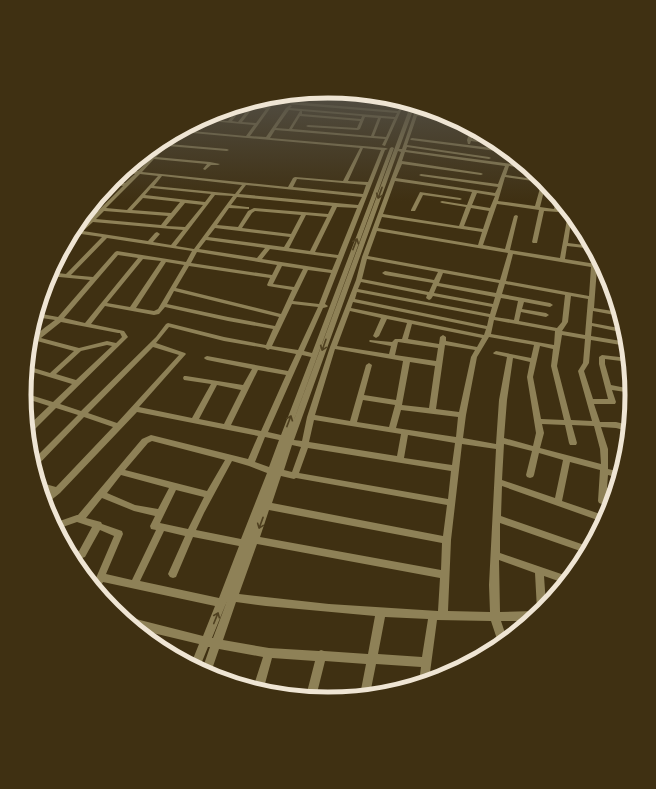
<svg xmlns="http://www.w3.org/2000/svg" width="656" height="789" font-family="Spectral,serif">
	<rect width="100%" height="100%" fill="#3f3012"/>
	<g fill="none" stroke-linecap="round" stroke-linejoin="round">
		<g fill="#8e8157" fill-rule="evenodd">
			<path d="M323 91C328 93 332 91 337 91L328 95 318 92Z"/>
			<polygon points="344,92 348,93 329,101 280,95 287,95 329,99"/>
			<path d="M389 97 392 98 384 102 371 100C377 97 381 101 389 97Z"/>
			<path d="M259 99 398 111 402 101 405 102 385 146 382 145 385 139 275 130 270 138 386 148 388 149 385 150 325 304 328 306 327 307 323 308 304 351 312 353 390 148 392 147 394 148 288 436 411 104 415 105 399 149H402L417 105 420 106 417 114 453 119 451 120 417 116 407 145 489 157 491 158 489 159 407 147 406 150 527 166 530 169 509 166 506 175 533 179 535 180 533 181 505 177 498 201 535 206 542 181 543 180 546 183 540 207 554 209 557 198 561 201 558 212 544 211 537 243H533L532 242 539 210 497 204 483 245 505 249 514 216 516 215 518 216 510 250 560 258 568 214 570 213 572 215 568 243 592 246 594 249 567 246 565 259 602 265 604 268H597L594 308 619 312 620 316 593 311 592 323 624 329 625 333 592 326 591 336 627 342V346L591 340 589 363 584 371 593 399H608L599 364V357L602 355 628 358 629 362 605 359V364L611 385 631 389 632 393 612 390 616 402 615 404H594L600 422H616L629 425 628 431 616 428 601 427 608 449V469L621 472 619 478 608 475 607 488 615 490 613 496 607 494 605 503 602 504 599 503 598 501 600 470 570 462 562 501 606 516 603 522 502 486 501 516 590 547 586 553 500 523V553L570 577 564 583 544 576 546 605 539 613 537 610 535 573 499 560 500 612 535 611 539 613 529 621H501L507 639 499 645 491 621 437 620 429 680 419 683 421 667 376 664 370 694 360 695 366 664 325 661 316 697 306 696 315 661 272 658 263 691 253 688 263 657 219 649 210 675 202 670 210 647H208L199 669 191 664 199 644 136 629 125 619 128 617 203 636 215 606 103 582 98 591 93 585 114 536 100 530 85 557 82 558 80 557 75 563 71 556C73 552 75 549 79 551L92 527 77 522 57 529 54 523 77 515H78L142 439 151 435 248 459 258 436 137 412 60 493 45 505 43 498 50 492 40 489 38 482 56 487 113 427 84 417 36 467 34 468 32 461 78 415 56 408 31 433 28 434 27 427 49 406 24 398V393L53 402 72 384 26 370 27 366 50 373 74 351 37 341 31 346 29 347C30 337 46 327 55 320L35 317 36 313 58 317 90 280 49 276 50 272 66 274 102 237 81 234 64 251H61L66 243 76 233 72 232 73 230H78L95 214 86 213 88 211H98L123 186 109 184 111 182 125 183 135 174 122 172 125 170 138 171 150 159 139 158 142 156 152 157 163 146 155 145 158 143 165 144 176 133 181 130 246 136 254 125 199 120 202 119H209L215 112 221 111 212 120 228 121 239 107 236 106 242 105 268 107 271 102 254 101ZM274 103 397 113 395 117 290 108 292 106 290 105 286 108 266 137 250 136ZM243 107 249 108 238 122 232 121ZM253 108 266 109 256 123 242 122ZM289 110 300 111 289 129 276 128ZM302 111 362 116 361 119 302 114ZM300 116 360 121 357 128 308 125 306 126 308 127 358 130 360 129 365 117 378 118 371 136 292 129ZM381 118 394 119 386 137 374 136ZM181 132 360 148 343 181 295 177 293 178 288 187 142 172 154 159 207 164 203 169 205 170 211 165H218L220 164 210 162 156 157 167 146 227 151 229 150 227 149 169 144ZM363 148 381 150 368 182 348 181ZM398 151 401 152 362 257 356 280 330 347 307 417 302 441 294 440ZM405 152 505 166 498 184 421 174 419 175 421 176 498 187 495 193 396 178 402 164 481 175 483 174 481 173 402 161ZM140 174 158 176 127 210 106 208ZM162 176 242 185 235 194 154 186ZM297 179 366 185 363 194 293 187ZM395 181 472 192 467 205 442 201 440 202 442 203 466 207 459 226 383 214ZM246 185 362 197 358 205 239 194ZM151 188 211 194 205 202 145 195ZM477 193 495 196 490 208 472 205ZM215 195 233 196 194 249 176 246ZM237 197 332 206 328 214 254 208 248 211 238 227 217 225 229 208 249 209V207H247L231 205ZM143 198 180 202 171 213 132 210ZM185 203 203 205 185 227 166 226ZM337 207 357 208 338 255 315 252ZM471 208 489 211 483 229 464 226ZM104 211 168 216 161 225 96 219ZM255 211 301 215 291 234 242 228 252 213ZM306 215 327 217 310 251 289 248ZM382 217 482 232 478 245 378 228ZM93 222 183 230 171 245 153 242 160 234 157 232 155 233 148 241 83 231ZM215 228 290 237 284 247 208 237ZM377 231 508 253 500 280 368 256ZM107 238 192 251 186 262 117 251 115 252 93 277 71 275ZM206 240 265 248 257 258 199 249ZM270 249 337 258 332 270 262 259ZM197 252 277 265 272 275 191 263ZM513 254 591 267 589 296 506 281ZM118 255 138 258 85 323 64 318ZM143 259 161 261 130 307 107 303ZM367 259 438 272 434 280 385 271 382 273 385 275 433 283 429 292 362 279ZM166 262 184 265 158 309 154 311 136 308ZM189 266 270 278 267 285 268 286 292 290 281 314 176 288ZM282 266 303 269 294 287 273 284ZM308 270 331 273 319 304 293 301ZM443 273 499 283 496 293 439 283ZM361 282 427 295 426 298 429 300 431 299 433 296 492 307 490 314 358 289ZM505 284 565 295 562 322 557 328 519 321 521 312 546 317 549 315 546 313 522 309 524 302 550 307 553 305 550 303 502 294ZM437 286 495 297 493 304 434 293ZM174 291 279 317 275 326 228 317 167 304ZM357 292 489 317 487 326 355 299ZM571 296 588 299 585 335 562 331 568 322ZM501 298 518 301 514 320 495 317ZM353 302 486 329 484 335 351 308ZM292 304 318 307 298 350 272 346ZM105 306 154 315 159 314 165 307 228 321 273 329 266 345 224 337 168 323 166 324 156 337 81 411 60 404 128 337 124 331 91 324ZM350 311 381 318 373 336 376 338 379 336 387 319 407 323 402 339H395L392 342 370 340 369 341 370 342 391 346 389 354 337 346ZM494 320 555 331 554 345 491 334ZM61 322 118 333H120L122 337 116 343 107 341 79 348 41 338ZM412 324 482 338 477 347 446 341V337L443 335 440 337 439 344 408 339ZM169 327 224 341 265 348 268 350 270 349 296 354 288 371 207 356 205 357 204 358 205 359 207 360 252 369 243 385 186 376H184L183 378 184 380 211 384 192 418 139 407 186 354 185 353 156 343ZM562 335 585 339 583 363 578 371 592 421 571 420 557 366ZM489 337 534 345 531 358 496 351 493 353 494 354 507 357 499 400 496 444 463 438 466 415 477 357ZM398 342 438 348 436 361 395 355ZM107 345 112 346 76 380 56 374 81 351ZM445 345 475 350 471 357 459 412 436 409ZM540 346 553 349 551 366 564 420 541 419 533 377ZM153 347 179 355 117 423 88 413ZM335 349 403 361 396 400 364 395 372 365 369 363 366 365 350 421 315 415ZM302 355 311 357 281 435 268 432ZM513 358 530 362 527 377 536 433 533 446 504 438 507 400ZM410 362 435 366 429 408 402 405ZM258 370 286 375 261 431 231 425ZM217 385 241 390 224 424 199 419ZM363 400 395 405 389 427 357 422ZM401 410 458 417 456 437 396 428ZM314 420 401 434 397 456 309 442ZM542 424 565 425 569 443 570 445H576L577 443 572 425 594 426 600 449 601 464 540 448 544 433ZM408 435 455 443 452 465 404 458ZM265 437 279 440 269 467 255 462ZM152 441 225 460 207 491 125 470 148 443ZM462 444 496 449 489 585 490 612 448 611 451 540ZM504 444 532 451 526 475 527 477 530 478 533 477 534 475 539 453 563 460 555 498 502 480ZM292 445 301 447 292 472 284 470ZM308 448 451 471 448 499 299 473ZM232 461 249 466 267 473 241 539 196 530 204 513ZM121 475 169 488 158 509 135 505 107 493ZM281 476 294 479 296 478 447 505 443 536 272 503ZM176 490 204 497 188 529 160 523ZM102 498 134 511 155 516 150 526 151 529 156 530 132 580 106 574 123 534 122 531 102 524 101 522 86 518ZM269 510 442 543 441 570 260 537ZM164 531 185 536 168 574 170 577 173 578 176 577 193 537 239 546 219 598 140 581ZM257 544 440 578 438 611 329 604 239 594ZM227 601 213 638H212ZM236 602 266 606 375 616 368 654 324 651 321 650 319 651 269 648 223 640ZM385 617 428 619 422 657 378 654Z"/>
			<polygon points="471,128 474,129 472,139 498,143 501,145 471,141 470,144 468,144 467,140"/>
			<polygon points="412,138 508,150 511,153 411,140 410,139"/>
			<polygon points="420,192 460,198 462,199 460,200 423,195 415,211 411,211 411,210"/>
		</g>
	</g>
	<defs><path id="oneway-shaft" d="M-6 0H5M1.5-3L5.5 0L1.5 3" fill="none" stroke-width="1.6" stroke-linecap="round" stroke-linejoin="round"/></defs>
	<g stroke="#4f4020">
		<use href="#oneway-shaft" transform="translate(380 193) rotate(110)"/>
		<use href="#oneway-shaft" transform="translate(355 244) rotate(-69)"/>
		<use href="#oneway-shaft" transform="translate(324 345) rotate(109)"/>
		<use href="#oneway-shaft" transform="translate(289 421) rotate(-69)"/>
		<use href="#oneway-shaft" transform="translate(261 523) rotate(110)"/>
		<use href="#oneway-shaft" transform="translate(216 618) rotate(-68)"/>
	</g>
	<linearGradient id="sky" x2="0" y2="1"><stop stop-color="#231a0a"/><stop offset="0.45" stop-color="#524e44"/><stop offset="1" stop-color="#524e44" stop-opacity="0"/></linearGradient>
	<rect width="656" height="201" fill="url(#sky)"/>
	<path d="M0 0H656V789H0ZM31 395a297 297 0 1 1 594 0a297 297 0 1 1-594 0Z" fill="#3f3012" fill-rule="evenodd"/>
	<path fill="none" stroke="#efe5d4" stroke-width="5" d="M31 395a297 297 0 1 1 594 0a297 297 0 1 1-594 0Z"/>
</svg>
